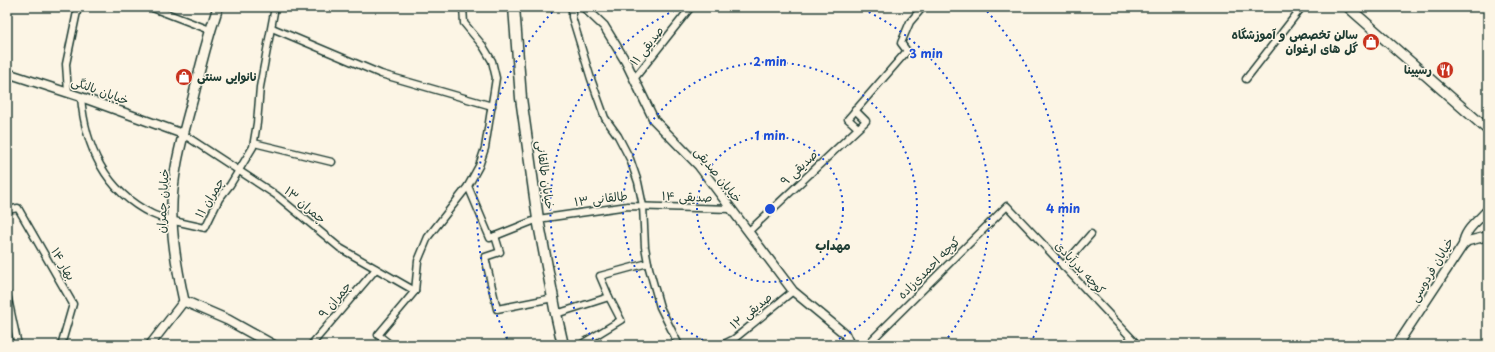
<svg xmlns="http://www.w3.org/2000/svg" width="1495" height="352" font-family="'Playpen Sans','Playpen Sans Arabic',sans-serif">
	<rect width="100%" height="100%" fill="#fcf5e5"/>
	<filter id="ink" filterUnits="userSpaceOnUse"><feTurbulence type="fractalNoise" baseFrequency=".025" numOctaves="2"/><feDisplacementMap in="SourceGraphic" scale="8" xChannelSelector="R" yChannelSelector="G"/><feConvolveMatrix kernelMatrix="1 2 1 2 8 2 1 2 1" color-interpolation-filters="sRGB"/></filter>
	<g filter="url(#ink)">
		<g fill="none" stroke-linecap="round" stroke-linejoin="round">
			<g stroke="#1f3d34" stroke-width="9">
				<g id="minor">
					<polyline points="150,7 210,30"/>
					<polyline points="572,7 572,17 591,79 605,118 618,136 630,159 638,182 643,206 645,247 649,268 660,307 679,345"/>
					<polyline points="272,28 381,74 492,106"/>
					<polyline points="634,79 691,7"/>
					<polyline points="1246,79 1302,7"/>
					<polyline points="68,92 66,64 78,7"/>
					<path d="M81 97C85 146 105 191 152 214 164 220 190 224 205 228L219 199 230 185 253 147 257 123 260 87 275 7"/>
					<polyline points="858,128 848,119 907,51 901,43 910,22 923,7"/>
					<polyline points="183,134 276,195 340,248 415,291"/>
					<polyline points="254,143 332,162"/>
					<polyline points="468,186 490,238 538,219 628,206 731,209"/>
					<polyline points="7,210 18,208 73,304 62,342 63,345"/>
					<polyline points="748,232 866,121 855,110"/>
					<polyline points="495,236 500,252 485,257 497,309 553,298"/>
					<polyline points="1063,266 1091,234"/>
					<polyline points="7,294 18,345"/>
					<polyline points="556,314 609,297"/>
					<polyline points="311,345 376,269"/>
					<polyline points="391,345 378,335 415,291 418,261 428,237 468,186 479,166 485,148 496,78 492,61 483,46 464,23 463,7"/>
					<polyline points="580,345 621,320 609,297 600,276 648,263"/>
					<polyline points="722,345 734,339 793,291"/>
					<polyline points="867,345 1007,206 1138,345"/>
				</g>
			</g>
			<g stroke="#1f3d34" stroke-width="11">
				<g id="tertiary">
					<polyline points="584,7 604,26 626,62 654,120 699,166 793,291 845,334 850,345"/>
					<polyline points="7,73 81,97 183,134"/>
					<polyline points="1463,245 1468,241 1488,236"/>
					<polyline points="150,345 184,301"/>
					<path d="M1397 345 1463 245C1464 229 1479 221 1488 209"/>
				</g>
			</g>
			<g stroke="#1f3d34" stroke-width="12">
				<g id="secondary">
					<path d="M218 7C208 37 200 67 193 98 182 138 170 179 172 220 173 248 178 274 184 301L228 320 273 345"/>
					<polyline points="1348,7 1488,130"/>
				</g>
			</g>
			<g stroke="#1f3d34" stroke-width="13">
				<polyline id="primary" points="514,7 521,98 538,219 556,314 563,345"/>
			</g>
			<use href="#minor" stroke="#fcf5e5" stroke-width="6"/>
			<use href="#tertiary" stroke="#fcf5e5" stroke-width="8"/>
			<use href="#secondary" stroke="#fcf5e5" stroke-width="9"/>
			<use href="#primary" stroke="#fcf5e5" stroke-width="10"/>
		</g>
	</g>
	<g fill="none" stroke="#1d4ed8" stroke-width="2" stroke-dasharray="2 4">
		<circle cx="770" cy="209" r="73"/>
		<path d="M714 345A147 147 0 1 1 826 345"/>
		<path d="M597 344A220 220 0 0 1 682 7M858 7A220 220 0 0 1 943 344"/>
		<path d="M510 344A293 293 0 0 1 557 7M983 7A293 293 0 0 1 1030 344"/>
	</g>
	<defs>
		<g id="shop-disc" transform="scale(0.9)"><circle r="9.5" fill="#c8321e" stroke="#fcf5e5"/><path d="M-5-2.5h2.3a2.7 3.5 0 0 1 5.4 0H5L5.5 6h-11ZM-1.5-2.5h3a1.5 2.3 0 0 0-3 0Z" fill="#fff"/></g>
		<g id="restaurant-disc" transform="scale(0.9)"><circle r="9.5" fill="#c8321e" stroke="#fcf5e5"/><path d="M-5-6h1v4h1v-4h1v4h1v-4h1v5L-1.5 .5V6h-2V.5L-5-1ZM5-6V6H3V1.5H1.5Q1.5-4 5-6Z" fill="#fff"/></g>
	</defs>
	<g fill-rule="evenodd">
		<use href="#shop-disc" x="1371" y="42"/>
		<use href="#restaurant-disc" x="1445" y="70"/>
		<use href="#shop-disc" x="184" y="77"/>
	</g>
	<g text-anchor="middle" stroke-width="3" stroke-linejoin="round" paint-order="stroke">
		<g font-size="12" font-weight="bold" fill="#1f3d34" stroke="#fcf5e5" text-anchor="end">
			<text x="1358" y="39">سالن تخصصی و آموزشگاه<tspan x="1358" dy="14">گل های ارغوان</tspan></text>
			<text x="1432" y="74">رسپینا</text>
			<text x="197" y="81" text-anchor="start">نانوایی سنتی</text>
		</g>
		<g font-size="12" fill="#1f3d34" stroke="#fcf5e5">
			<text transform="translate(647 46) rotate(-52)" y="4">صدیقی ۱۱</text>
			<text transform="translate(100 91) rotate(20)" y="4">خیابان بالنگی</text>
			<text transform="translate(799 168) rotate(-43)" y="4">صدیقی ۹</text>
			<text transform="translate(545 175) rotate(82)" y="4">خیابان طالقانی</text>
			<text transform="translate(718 175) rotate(51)" y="4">خیابان صدیقی</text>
			<text transform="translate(687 197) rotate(2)" y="4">صدیقی ۱۴</text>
			<text transform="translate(210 198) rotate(-59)" y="4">چمران ۱۱</text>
			<text transform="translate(601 199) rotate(-7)" y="4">طالقانی ۱۳</text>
			<text transform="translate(163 201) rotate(-87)" y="4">خیابان چمران</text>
			<text transform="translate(305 205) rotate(40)" y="4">چمران ۱۳</text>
			<text transform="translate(63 264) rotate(60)" y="4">بهار ۱۴</text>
			<text transform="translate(929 268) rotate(-45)" y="4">کوچه احمدی‌زاده</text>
			<text transform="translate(1080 268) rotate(47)" y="4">کوچه بدرآبادی</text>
			<text transform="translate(1432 270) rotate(-59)" y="4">خیابان فردوسی</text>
			<text transform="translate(335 300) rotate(-50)" y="4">چمران ۹</text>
			<text transform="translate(751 311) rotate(-39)" y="4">صدیقی ۱۲</text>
		</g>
		<g font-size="13" font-weight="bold" fill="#1f3d34" stroke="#fcf5e5">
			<text x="833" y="250">مهداب</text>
		</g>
	</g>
	<circle cx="770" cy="209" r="6" fill="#1d4ed8" stroke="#fcf5e5" stroke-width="2"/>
	<g font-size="12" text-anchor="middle" font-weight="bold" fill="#1d4ed8" stroke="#fcf5e5" stroke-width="3" stroke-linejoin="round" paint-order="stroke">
		<text x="926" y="58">3 min</text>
		<text x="770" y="66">2 min</text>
		<text x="770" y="140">1 min</text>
		<text x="1063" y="213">4 min</text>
	</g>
	<rect width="1495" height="352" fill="none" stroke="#fcf5e5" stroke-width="24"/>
	<rect x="12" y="12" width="1471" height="328" fill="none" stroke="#1f3d34" stroke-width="1.5" filter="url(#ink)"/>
</svg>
